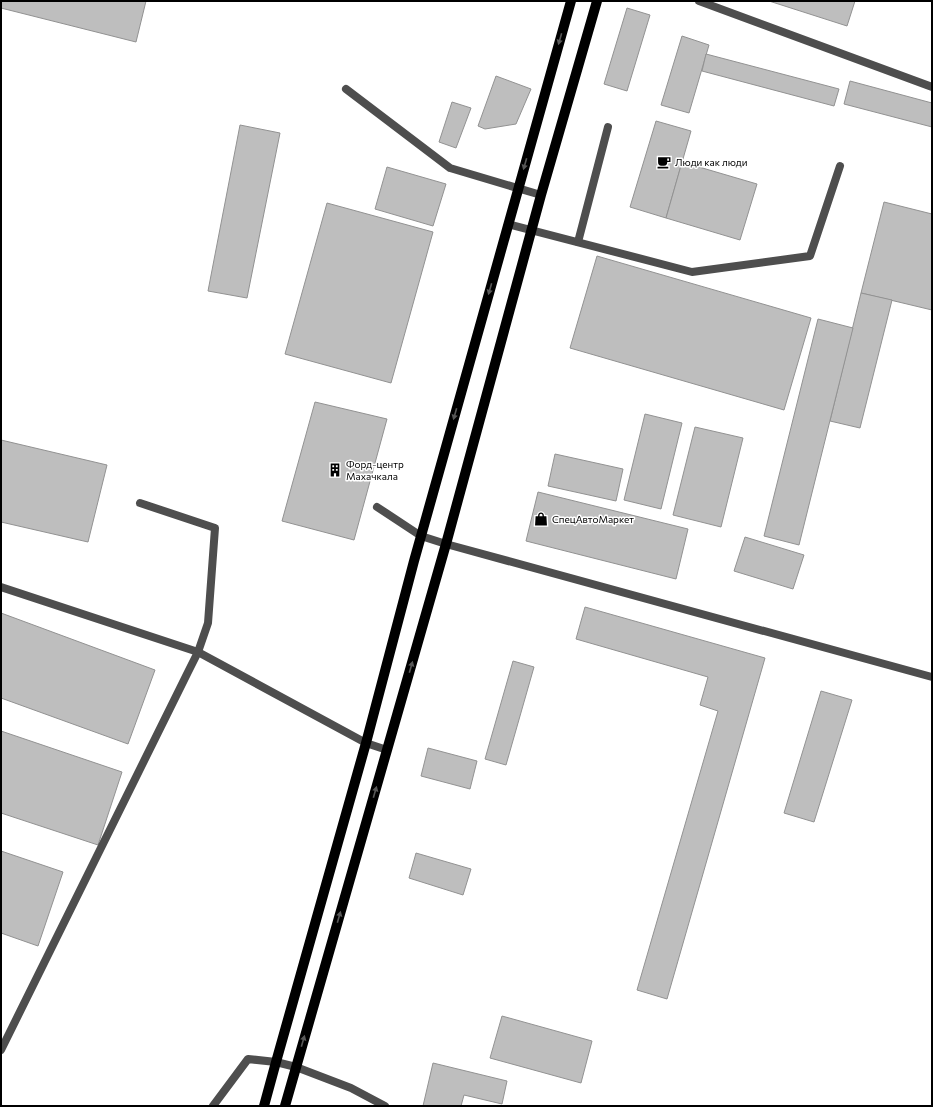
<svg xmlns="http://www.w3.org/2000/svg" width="933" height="1107" font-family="Commissioner,sans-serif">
	<rect width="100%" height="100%" fill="#fff"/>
	<g fill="#bebebe" stroke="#929292">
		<polygon points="1,1 146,1 136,42 1,8"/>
		<polygon points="769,1 855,1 847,26"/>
		<polygon points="627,8 650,15 627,91 604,84"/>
		<polygon points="682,36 709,45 689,113 661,105"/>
		<polygon points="706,54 839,89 834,106 702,71"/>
		<polygon points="496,76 531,89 516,124 485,129 478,126"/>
		<polygon points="850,81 932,103 932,127 844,104"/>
		<polygon points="452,102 471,108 456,148 439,142"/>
		<polygon points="656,121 691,131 666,218 630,207"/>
		<polygon points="240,125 280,133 247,298 208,291"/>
		<polygon points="682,162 757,184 740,240 666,218"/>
		<polygon points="387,167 446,184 433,226 375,209"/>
		<polygon points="884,202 932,214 932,310 861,293"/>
		<polygon points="327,203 433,232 391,383 285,354"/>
		<polygon points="597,256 811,318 784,410 570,348"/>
		<polygon points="861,293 892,300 860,428 830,421"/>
		<polygon points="818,319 853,328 799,545 764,536"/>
		<polygon points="315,402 387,419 354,540 282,521"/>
		<polygon points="645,414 682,423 661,509 624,500"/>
		<polygon points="695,427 743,438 721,527 673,515"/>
		<polygon points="1,440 107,465 88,542 1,522"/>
		<polygon points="555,454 623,469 616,501 548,486"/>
		<polygon points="538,492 688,529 676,579 526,541"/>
		<polygon points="745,537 804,555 793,589 734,571"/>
		<polygon points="585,607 765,658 667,999 637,990 718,711 700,705 708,677 576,639"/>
		<polygon points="1,613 155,670 128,744 1,698"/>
		<polygon points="513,661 534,667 506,765 485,759"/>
		<polygon points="821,691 852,700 814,822 784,813"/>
		<polygon points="1,731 122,772 98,845 1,813"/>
		<polygon points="428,748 477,761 470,789 421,776"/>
		<polygon points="1,851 63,872 38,946 1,933"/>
		<polygon points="416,853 471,869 463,895 409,878"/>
		<polygon points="502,1016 592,1041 581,1083 490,1058"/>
		<polygon points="433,1063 507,1081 502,1104 464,1095 461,1106 423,1106"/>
	</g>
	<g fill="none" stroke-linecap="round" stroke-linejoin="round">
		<g stroke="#4e4e4e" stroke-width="8">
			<polyline points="699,1 932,87"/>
			<polyline points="346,89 450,168 541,195"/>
			<polyline points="508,224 692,272 810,256 840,166"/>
			<polyline points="578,242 608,127"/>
			<polyline points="377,507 421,536 446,544 932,677"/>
			<polyline points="1,587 198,652 366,743 387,750"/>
			<polyline points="1,1050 188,672 198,652 208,623 215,528 140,503"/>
			<polyline points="213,1106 248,1059 276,1062 296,1067 351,1088 385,1106"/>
		</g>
		<g stroke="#000" stroke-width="10">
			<polyline points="264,1106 276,1062 366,743 414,561 571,1"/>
			<polyline points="285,1106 387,750 446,544 541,195 597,1"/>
		</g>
	</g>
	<defs><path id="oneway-solid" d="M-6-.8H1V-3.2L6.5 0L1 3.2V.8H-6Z"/></defs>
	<g fill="#595959">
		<use href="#oneway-solid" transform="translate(560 39) rotate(106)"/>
		<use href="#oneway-solid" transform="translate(525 164) rotate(106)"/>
		<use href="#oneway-solid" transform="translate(490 289) rotate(106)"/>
		<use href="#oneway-solid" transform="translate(455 414) rotate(106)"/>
		<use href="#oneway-solid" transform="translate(411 667) rotate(-74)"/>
		<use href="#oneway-solid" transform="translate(375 792) rotate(-74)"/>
		<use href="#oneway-solid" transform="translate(339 917) rotate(-74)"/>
		<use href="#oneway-solid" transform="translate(303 1041) rotate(-74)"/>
	</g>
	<defs>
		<g id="cafe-bare" transform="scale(1.08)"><path d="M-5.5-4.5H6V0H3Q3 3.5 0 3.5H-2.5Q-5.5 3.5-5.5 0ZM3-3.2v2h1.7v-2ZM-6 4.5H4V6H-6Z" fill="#000" stroke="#fff" stroke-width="2.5" paint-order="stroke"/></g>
		<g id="building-bare" transform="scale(1.08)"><path d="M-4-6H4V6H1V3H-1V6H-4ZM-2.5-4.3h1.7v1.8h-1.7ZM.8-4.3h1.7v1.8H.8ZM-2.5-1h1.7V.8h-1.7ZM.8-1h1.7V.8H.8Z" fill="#000" stroke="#fff" stroke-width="2.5" paint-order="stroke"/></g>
		<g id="shop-bare" transform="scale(1.08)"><path d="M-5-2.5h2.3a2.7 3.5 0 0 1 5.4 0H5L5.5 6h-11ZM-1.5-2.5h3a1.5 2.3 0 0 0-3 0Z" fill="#000" stroke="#fff" stroke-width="2.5" paint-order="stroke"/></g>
	</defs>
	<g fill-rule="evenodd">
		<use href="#cafe-bare" x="664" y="162"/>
		<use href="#building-bare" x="335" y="470"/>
		<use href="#shop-bare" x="541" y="519"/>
	</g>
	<g text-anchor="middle" stroke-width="3" stroke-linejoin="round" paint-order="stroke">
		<g font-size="10" fill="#000" stroke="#fff" text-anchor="start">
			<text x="675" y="166">Люди как люди</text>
			<text x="346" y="468">Форд-центр<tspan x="346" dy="12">Махачкала</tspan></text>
			<text x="552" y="523">СпецАвтоМаркет</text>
		</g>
	</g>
	<rect width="933" height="1107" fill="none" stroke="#000000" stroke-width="4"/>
</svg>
